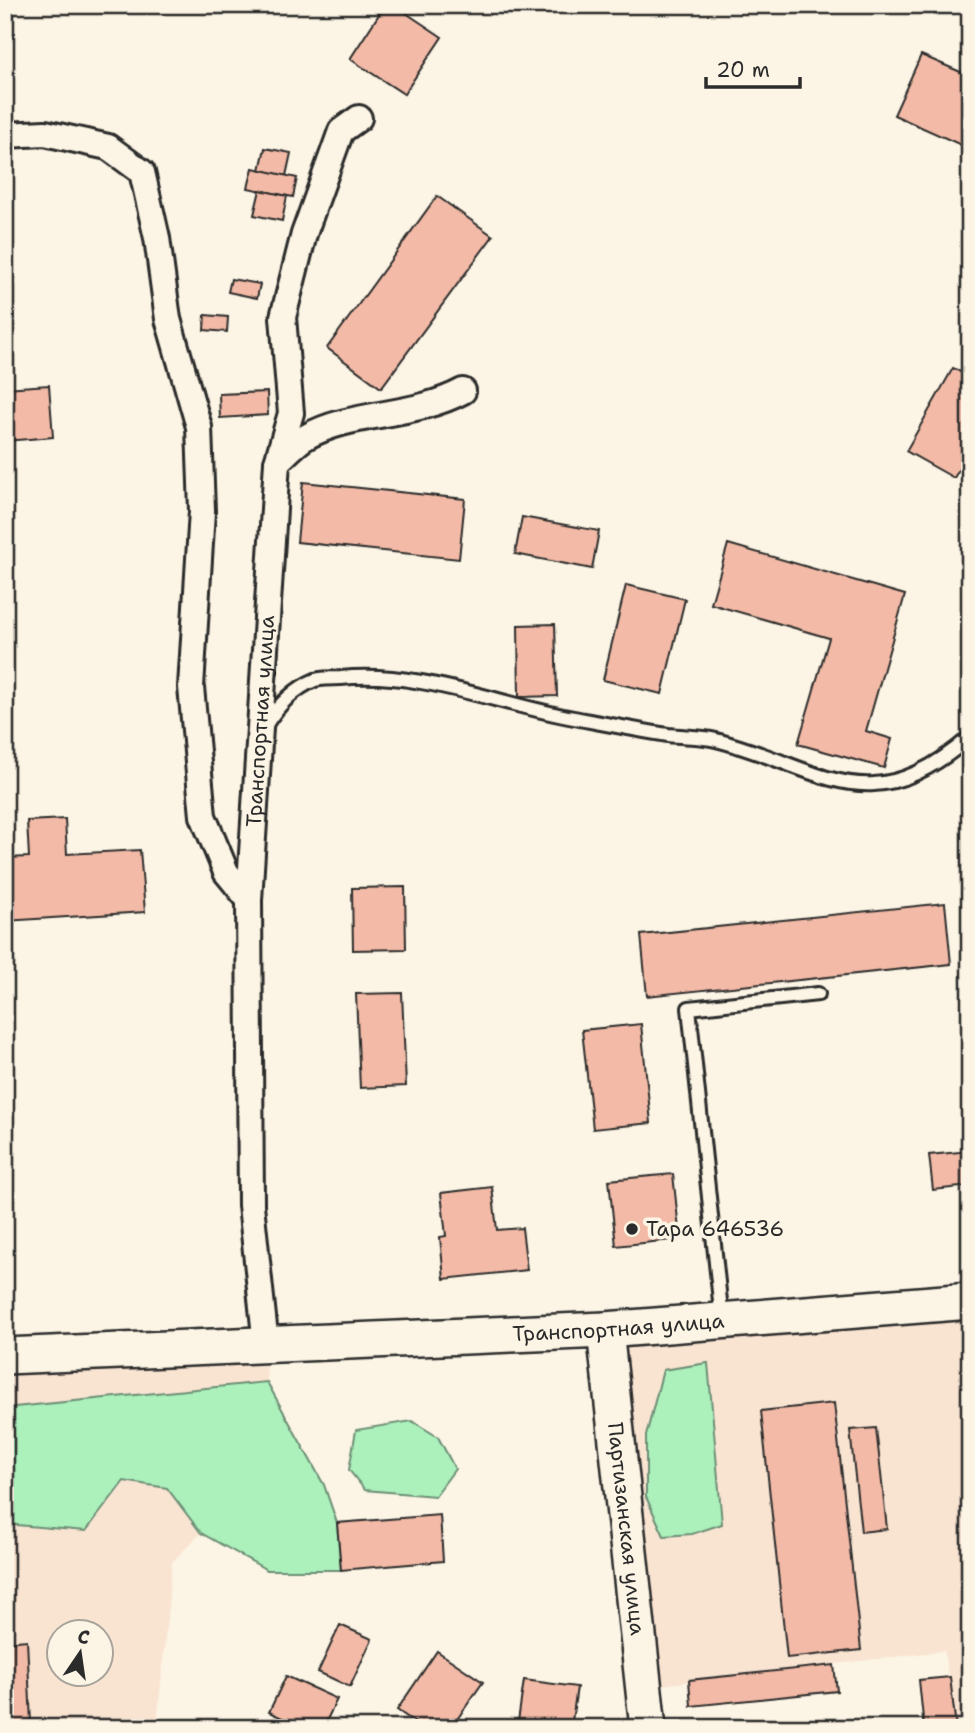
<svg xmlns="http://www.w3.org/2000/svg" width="975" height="1733" font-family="'Shantell Sans',sans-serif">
	<rect width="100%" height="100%" fill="#fcf5e5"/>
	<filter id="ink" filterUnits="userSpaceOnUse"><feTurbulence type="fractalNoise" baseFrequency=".0143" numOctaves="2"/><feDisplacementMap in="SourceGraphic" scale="14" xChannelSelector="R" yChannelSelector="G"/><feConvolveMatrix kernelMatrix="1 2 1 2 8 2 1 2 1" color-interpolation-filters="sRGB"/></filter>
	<g filter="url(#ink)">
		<g fill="#f9e4d2" fill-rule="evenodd">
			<polygon points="970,1301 970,1728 956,1728 944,1651 644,1687 605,1330"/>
			<polygon points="266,1345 267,1382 5,1408 5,1356"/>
			<path d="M124 1481 167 1488 201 1533 172 1562 157 1728H5V1524L86 1531ZM60 1632H102V1674H60Z"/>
		</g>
		<g fill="#acf1bc" stroke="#6c8e74" stroke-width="2">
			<polygon points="708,1363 722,1524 692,1534 664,1536 646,1497 646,1436 663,1370"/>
			<polygon points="267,1382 324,1485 337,1523 341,1570 267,1570 201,1533 167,1488 124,1481 86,1531 5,1524 5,1408"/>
			<polygon points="412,1421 438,1437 455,1469 435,1496 365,1490 349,1470 356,1430"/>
		</g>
		<g fill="#f3bba7" stroke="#2b2b2b" stroke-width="2">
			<polygon points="385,5 394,5 442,37 404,94 350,59"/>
			<polygon points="921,55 970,76 970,149 894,115"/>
			<polygon points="265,148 291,153 286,176 260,170"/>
			<polygon points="253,168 297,178 293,197 248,188"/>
			<polygon points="260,190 287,196 282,221 254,215"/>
			<polygon points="437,196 493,236 381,388 327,348"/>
			<polygon points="231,279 260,284 257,298 228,292"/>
			<polygon points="205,315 228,317 227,332 204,330"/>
			<polygon points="953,368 970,377 970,450 954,478 906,451"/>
			<polygon points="49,385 53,437 5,441 5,388"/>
			<polygon points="267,392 268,415 220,418 219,394"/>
			<polygon points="303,482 465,499 459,559 297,542"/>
			<polygon points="522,517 599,531 592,569 515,554"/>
			<polygon points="728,544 905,595 866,731 892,739 884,768 798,744 829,638 711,604"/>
			<polygon points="626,585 685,599 662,694 603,680"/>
			<polygon points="555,624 557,696 519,697 518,625"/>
			<polygon points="65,819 67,854 140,850 145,912 5,921 5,858 29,857 27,821"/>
			<polygon points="405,887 406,949 353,950 352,888"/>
			<polygon points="945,903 951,964 647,996 641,935"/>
			<polygon points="402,993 406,1086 360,1088 356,994"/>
			<polygon points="641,1024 651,1123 593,1129 582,1030"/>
			<polygon points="970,1151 970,1186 933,1190 929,1155"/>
			<polygon points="673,1174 680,1239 616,1246 609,1180"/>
			<polygon points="492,1187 497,1230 522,1228 527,1270 444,1279 440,1237 446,1236 441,1193"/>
			<polygon points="834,1403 861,1650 787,1658 761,1411"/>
			<polygon points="876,1428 887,1529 861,1532 850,1430"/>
			<polygon points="440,1515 443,1561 341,1570 337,1523"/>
			<polygon points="340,1625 372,1639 350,1687 318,1672"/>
			<polygon points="27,1640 31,1723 5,1724 5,1642"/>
			<polygon points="437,1651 483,1682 451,1728 423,1728 397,1710"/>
			<polygon points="834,1665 837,1691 691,1706 689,1680"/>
			<polygon points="286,1676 337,1699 323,1728 304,1728 269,1712"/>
			<polygon points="950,1677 956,1728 924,1728 919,1680"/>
			<polygon points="524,1680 577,1687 571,1728 517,1728"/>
		</g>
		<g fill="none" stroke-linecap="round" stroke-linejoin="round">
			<g stroke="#2b2b2b" stroke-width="18">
				<g id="lane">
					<path d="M265 726C277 707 293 689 315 680 322 678 333 678 341 678 420 670 497 704 574 718 606 724 637 730 668 735 684 737 701 736 716 740 822 767 867 826 970 737"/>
					<polyline points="722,1320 689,1008 818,994"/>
				</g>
			</g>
			<g stroke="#2b2b2b" stroke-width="30">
				<g id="street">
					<polyline points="5,135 45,133 108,147 142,172 157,238 168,319 199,427 202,511 191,687 203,816 226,872 249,900"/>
					<path d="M277 462C286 454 296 443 306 437 351 411 413 418 463 391"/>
					<path id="s1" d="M266 1345 251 1205 249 900 277 462 291 413 283 317 304 234 341 131 359 118"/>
				</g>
			</g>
			<g stroke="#2b2b2b" stroke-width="40">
				<g id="secondary">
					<path id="s2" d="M605 1330 648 1728"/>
					<path id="s3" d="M5 1356 605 1330 970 1301"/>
				</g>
			</g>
			<use href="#lane" stroke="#fcf5e5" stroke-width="12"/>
			<use href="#street" stroke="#fcf5e5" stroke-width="24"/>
			<use href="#secondary" stroke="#fcf5e5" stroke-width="35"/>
		</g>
	</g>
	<circle fill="#2b2b2b" stroke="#fcf5e5" stroke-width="2.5" cx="632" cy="1229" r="7"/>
	<g text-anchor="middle" stroke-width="7" stroke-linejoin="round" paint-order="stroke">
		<g font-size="21" fill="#2b2b2b" stroke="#fcf5e5">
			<text dy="7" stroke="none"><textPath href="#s1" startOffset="625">Транспортная улица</textPath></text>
			<text dy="7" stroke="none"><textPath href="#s3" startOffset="614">Транспортная улица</textPath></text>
			<text dy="7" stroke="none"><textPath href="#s2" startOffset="200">Партизанская улица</textPath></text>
		</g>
		<g font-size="21" fill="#2b2b2b" stroke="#fcf5e5" text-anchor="start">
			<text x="646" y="1236">Тара 646536</text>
		</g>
	</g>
	<rect width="975" height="1733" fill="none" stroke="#fcf5e5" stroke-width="28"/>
	<rect x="14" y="14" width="947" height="1705" fill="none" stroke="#2b2b2b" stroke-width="2.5" filter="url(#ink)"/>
	<g transform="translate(80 1653) rotate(13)"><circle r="33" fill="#fcf5e5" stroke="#a8a49b" stroke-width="2"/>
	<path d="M0-5L12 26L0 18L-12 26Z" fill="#2b2b2b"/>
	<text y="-10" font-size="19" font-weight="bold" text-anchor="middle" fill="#2b2b2b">С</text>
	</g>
	<path d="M706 77v10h94v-10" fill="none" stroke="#2b2b2b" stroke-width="3.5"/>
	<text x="716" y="77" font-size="21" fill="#2b2b2b" stroke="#fcf5e5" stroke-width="5" paint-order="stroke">20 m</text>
</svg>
